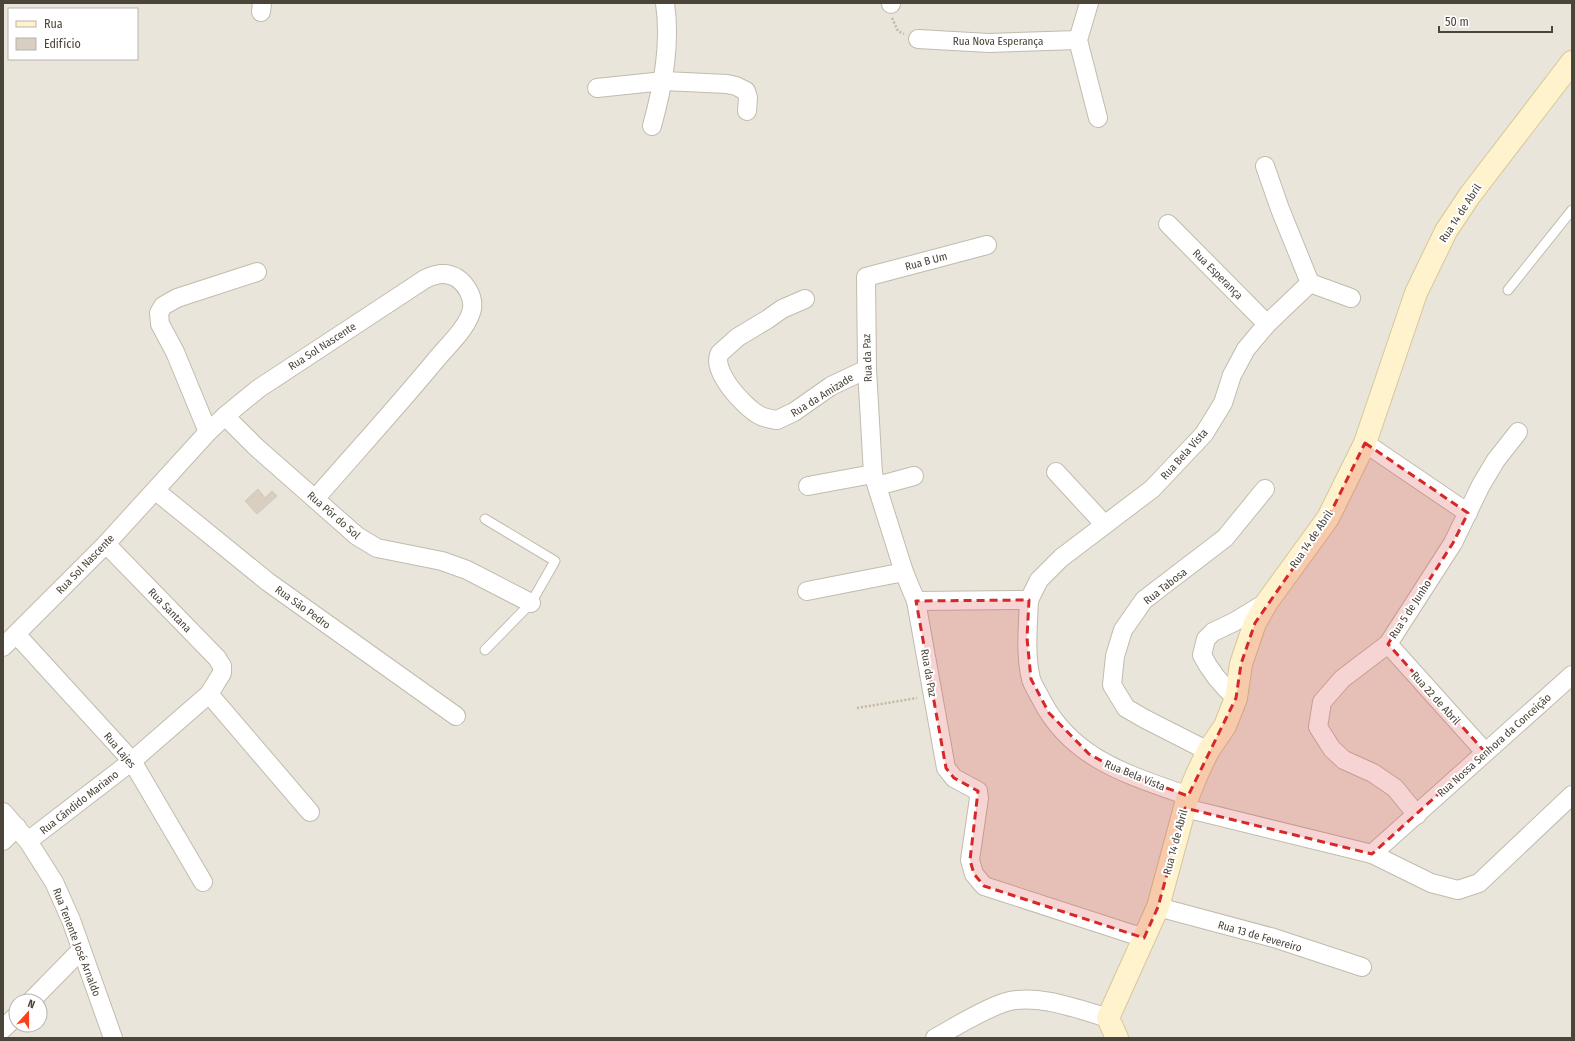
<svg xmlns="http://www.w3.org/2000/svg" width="1575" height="1041" font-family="'Fira Sans Condensed',sans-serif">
	<rect width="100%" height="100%" fill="#f6f3ec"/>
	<path fill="#eae5da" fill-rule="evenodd" d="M3 3H1572V1038H3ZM9 9H137V59H9ZM16 1001H40V1025H16Z"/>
	<polygon fill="#d8cfc1" stroke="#d3c7b4" points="258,489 265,498 272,491 277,496 257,514 245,501"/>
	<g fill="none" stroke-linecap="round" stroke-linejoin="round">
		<g stroke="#c2bbae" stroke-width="11">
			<g id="lane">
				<polyline points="1508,290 1572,210"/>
				<polyline points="485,650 531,603 555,561 485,519"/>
			</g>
		</g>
		<g stroke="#c2bbae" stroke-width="20">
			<g id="street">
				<polyline points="1089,3 1078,40 1098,118"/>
				<polyline points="891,4 891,3"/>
				<polyline points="261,12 262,3"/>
				<polyline points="918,39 989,43 1078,40"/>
				<polyline points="597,88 664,81 727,84 736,86 746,91 748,98 747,111"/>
				<path d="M652 126C663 86 671 44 665 3"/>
				<polyline points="1265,166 1280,209 1310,283"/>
				<polyline points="1168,224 1267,324"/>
				<polyline points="987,245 866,277 867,369 873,474 904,572 916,601 946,768 954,778 978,791 979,798 970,860 974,874 984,886 1144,938"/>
				<path d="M805 299 782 309 768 319 738 337 720 353C710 370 744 407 759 415 764 418 771 419 777 420L794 412 831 386 867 369"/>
				<polyline points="225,416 256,447 357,536 377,548 442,561 467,570 531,603"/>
				<polyline points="208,432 175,352 160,324 159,313 163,306 177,298 257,272"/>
				<polyline points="1365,443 1468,513"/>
				<polyline points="1056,472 1104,524"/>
				<polyline points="808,486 873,474"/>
				<polyline points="877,486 914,476"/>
				<polyline points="156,491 268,582 456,716"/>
				<polyline points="807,591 904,572"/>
				<path d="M1029 600C1028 625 1025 655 1031 679 1033 686 1039 694 1042 701 1073 760 1130 775 1188 796"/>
				<polyline points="916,601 1029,600 1039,580 1061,558 1152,489 1204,434 1223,403 1232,375 1246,349 1267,324 1310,283 1351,298"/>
				<polyline points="16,634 132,761 203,882"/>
				<polyline points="1388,644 1485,752"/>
				<path d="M3 647 106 544 208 432 225 416 258 389 425 279C436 274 446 271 457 278 466 284 474 297 472 309 468 328 447 346 435 361 396 408 355 453 315 499"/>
				<polyline points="209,694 310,812"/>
				<path d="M1236 698C1221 685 1211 673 1202 655L1206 639 1213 632 1234 622 1267 602"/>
				<polyline points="1208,751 1145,719 1126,708 1112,685 1115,656 1123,630 1144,600 1225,538 1265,489"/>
				<polyline points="1185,808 1372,854 1431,883 1458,890 1479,883 1572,795"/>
				<polyline points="3,812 28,841 54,882 71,920 113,1038"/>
				<polyline points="1417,815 1395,788 1373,773 1344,760 1332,749 1318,727 1322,702 1342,679 1388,644 1453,543 1481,485 1496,460 1518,432"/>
				<polyline points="3,841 17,827"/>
				<polyline points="28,841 132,761 209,694 222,673 222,666 217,658 106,544"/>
				<polyline points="1372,854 1572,675"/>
				<polyline points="1158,907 1274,938 1362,967"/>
				<polyline points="31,1001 81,950"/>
				<polyline points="3,1029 16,1016"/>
				<path d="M935 1038C957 1026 980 1011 1003 1003 1034 992 1078 1009 1108 1018"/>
			</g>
		</g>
		<g stroke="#d6c79b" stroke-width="24">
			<polyline id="secondary" points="1117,1038 1108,1018 1158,907 1188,796 1197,774 1208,751 1225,726 1236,698 1241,664 1255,623 1267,602 1328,518 1365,443 1416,293 1446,231 1470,195 1572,62"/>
		</g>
		<g stroke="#c4b79f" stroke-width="2.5" stroke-dasharray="2 2" stroke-linecap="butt">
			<polyline points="892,18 898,31 904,34"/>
			<polyline points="857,708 917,698"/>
		</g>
		<use href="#lane" stroke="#fff" stroke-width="9"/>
		<use href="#street" stroke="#fff" stroke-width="18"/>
		<use href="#secondary" stroke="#fff3cd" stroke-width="22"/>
	</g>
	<path fill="#d62828" fill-opacity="0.2" stroke="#d62828" stroke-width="3" stroke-dasharray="8 5" stroke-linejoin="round" d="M1365 443 1468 513 1453 543 1388 644 1485 752 1372 854 1185 808 1158 907 1144 938 984 886 974 874 970 860 978 791 954 778 946 768 916 601 1029 600 1027 638 1031 679 1049 713 1089 754 1118 770 1188 796 1236 698 1241 664 1255 623 1328 518Z"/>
	<g text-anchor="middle" stroke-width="4" stroke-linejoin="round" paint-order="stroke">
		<g font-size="11" fill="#4b4439" stroke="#fff">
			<text x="998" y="45">Rua Nova Esperança</text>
			<text transform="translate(1460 213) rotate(-57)" y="4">Rua 14 de Abril</text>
			<text transform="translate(926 261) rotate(-15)" y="4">Rua B Um</text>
			<text transform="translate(1218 274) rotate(45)" y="4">Rua Esperança</text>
			<text transform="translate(322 346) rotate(-33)" y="4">Rua Sol Nascente</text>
			<text transform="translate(867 358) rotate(-92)" y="4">Rua da Paz</text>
			<text transform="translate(822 395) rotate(-32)" y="4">Rua da Amizade</text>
			<text transform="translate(1184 454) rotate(-48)" y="4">Rua Bela Vista</text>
			<text transform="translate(334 515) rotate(41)" y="4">Rua Pôr do Sol</text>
			<text transform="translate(1311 539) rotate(-56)" y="4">Rua 14 de Abril</text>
			<text transform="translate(85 564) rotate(-46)" y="4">Rua Sol Nascente</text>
			<text transform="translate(1165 586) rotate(-38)" y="4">Rua Tabosa</text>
			<text transform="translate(303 607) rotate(36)" y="4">Rua São Pedro</text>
			<text transform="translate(1410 609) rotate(-57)" y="4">Rua 5 de Junho</text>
			<text transform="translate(170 610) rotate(46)" y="4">Rua Santana</text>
			<text transform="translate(929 673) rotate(80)" y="4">Rua da Paz</text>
			<text transform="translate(1436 698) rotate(48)" y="4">Rua 22 de Abril</text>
			<text transform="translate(1494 745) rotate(-42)" y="4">Rua Nossa Senhora da Conceição</text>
			<text transform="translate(120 750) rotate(50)" y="4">Rua Lajes</text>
			<text transform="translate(1135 775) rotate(22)" y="4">Rua Bela Vista</text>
			<text transform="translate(79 802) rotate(-38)" y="4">Rua Cândido Mariano</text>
			<text transform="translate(1175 842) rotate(-75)" y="4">Rua 14 de Abril</text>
			<text transform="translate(1260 936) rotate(16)" y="4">Rua 13 de Fevereiro</text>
			<text transform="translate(77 942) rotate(69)" y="4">Rua Tenente José Arnaldo</text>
		</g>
	</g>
	<rect width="1575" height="1041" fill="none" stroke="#4b4439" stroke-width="8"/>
	<rect x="8" y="8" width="130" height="52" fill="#ffffff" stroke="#b7b4b0"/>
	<rect x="16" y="21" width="20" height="6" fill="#fff3cd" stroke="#b7b4b0"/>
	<text x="44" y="28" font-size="12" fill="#4b4439">Rua</text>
	<rect x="16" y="38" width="20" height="12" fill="#d8cfc1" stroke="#b7b4b0"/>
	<text x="44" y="48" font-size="12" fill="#4b4439">Edifício</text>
	<g transform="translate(28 1013) rotate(21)"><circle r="19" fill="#ffffff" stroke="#b7b4b0"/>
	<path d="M0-3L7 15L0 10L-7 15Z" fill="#fc3f1d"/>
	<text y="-6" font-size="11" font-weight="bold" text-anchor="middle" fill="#4b4439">N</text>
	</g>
	<path d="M1439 26v6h113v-6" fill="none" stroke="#4b4439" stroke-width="2"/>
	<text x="1445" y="26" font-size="12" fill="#4b4439" stroke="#ffffff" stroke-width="3" paint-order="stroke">50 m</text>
</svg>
